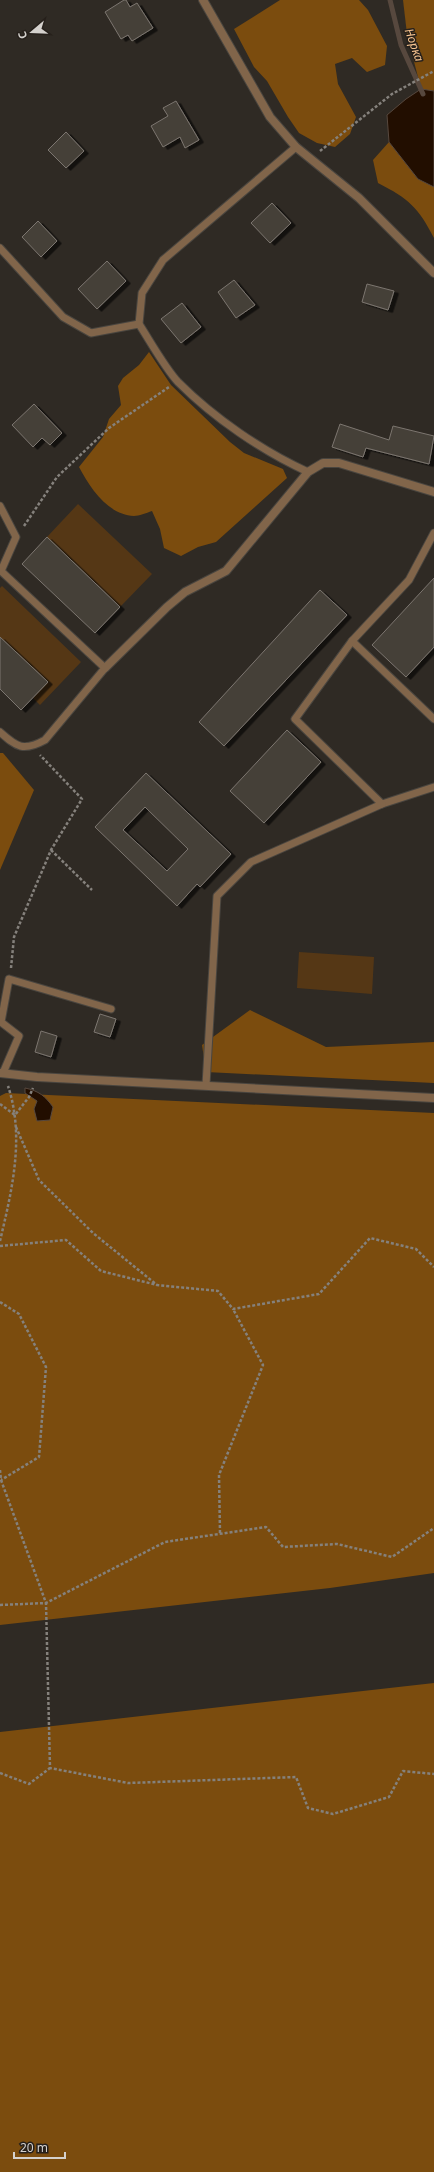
<svg xmlns="http://www.w3.org/2000/svg" width="434" height="2172" font-family="'Noto Sans',sans-serif">
	<defs>
		<filter id="shadow"><feDropShadow dx="4.5" dy="2.5" stdDeviation="0" flood-color="#0009"/></filter>
	</defs>
	<rect width="100%" height="100%" fill="#2f2a24"/>
	<g fill="#553715">
		<polygon points="78,504 152,574 120,607 47,537"/>
		<polygon points="2,586 81,662 40,705 33,698 47,682 0,637 0,588"/>
		<polygon points="299,952 374,957 372,994 297,988"/>
	</g>
	<g fill="#7b4c0e">
		<polygon points="280,0 359,0 368,10 387,46 385,65 367,72 352,58 335,64 338,84 356,117 350,134 335,147 317,143 299,133 288,117 267,81 254,67 234,29"/>
		<polygon points="403,0 434,0 434,91 421,89 407,34"/>
		<path d="M389 142 418 179 434 187V238C418 207 409 199 378 183L373 160Z"/>
		<path d="M149 352 171 385 230 442 244 453 283 469 287 478 216 542 198 547 181 556 164 548 160 529 152 511C146 513 139 516 134 516 108 515 90 488 79 467L103 437 109 419 121 405 118 386 123 378 139 365Z"/>
		<polygon points="0,753 3,753 34,790 0,870"/>
		<polygon points="250,1010 326,1047 434,1042 434,1083 206,1072 202,1045"/>
		<polygon points="6,1093 434,1113 434,1573 330,1588 0,1625 0,1096"/>
		<polygon points="434,1683 434,2172 0,2172 0,1732"/>
	</g>
	<g fill="#220e00" stroke="#57483e">
		<polygon points="421,89 434,91 434,187 418,179 389,142 387,115 406,99"/>
		<path d="M25 1088C39 1091 45 1096 53 1107L50 1120 37 1121 34 1109 37 1101 25 1093Z"/>
	</g>
	<g fill="none" stroke-linecap="round" stroke-linejoin="round">
		<polyline stroke="#57483e" stroke-width="5" points="390,0 401,45 423,94"/>
	</g>
	<g fill="#453f39" stroke="#7c766f" fill-rule="evenodd" filter="url(#shadow)">
		<polygon points="124,0 126,0 130,7 137,3 153,28 132,41 128,35 121,39 105,12"/>
		<polygon points="176,101 199,140 185,148 180,137 163,147 151,126 168,116 163,108"/>
		<polygon points="66,132 84,151 66,168 48,150"/>
		<polygon points="272,203 291,223 270,243 251,223"/>
		<polygon points="38,221 57,241 41,257 22,237"/>
		<polygon points="107,261 126,281 97,309 78,289"/>
		<polygon points="234,280 255,305 236,318 218,292"/>
		<polygon points="367,284 394,291 388,310 362,302"/>
		<polygon points="182,303 201,327 181,343 161,319"/>
		<polygon points="34,404 62,433 50,445 42,438 33,447 12,425"/>
		<polygon points="340,424 389,440 393,426 434,436 429,464 366,448 363,457 332,447"/>
		<polygon points="47,537 120,607 95,633 22,564"/>
		<polygon points="434,578 434,647 406,677 372,645"/>
		<polygon points="320,590 347,615 224,746 199,722"/>
		<polygon points="0,637 48,682 21,710 0,689"/>
		<polygon points="287,730 321,762 264,823 230,791"/>
		<path d="M146 773 231 854 200 887 197 884 177 906 95 827ZM145 807 188 849 167 871 123 830Z"/>
		<polygon points="100,1014 116,1019 110,1037 94,1032"/>
		<polygon points="41,1031 57,1036 51,1057 35,1052"/>
	</g>
	<g fill="none" stroke-linecap="round" stroke-linejoin="round">
		<g stroke="#49453f" stroke-width="9">
			<g id="lane">
				<path d="M296 147 163 260 142 293 139 324C150 341 165 368 178 382 214 418 262 451 308 472"/>
				<polyline points="0,248 63,317 91,333 139,324"/>
				<path d="M0 506 16 537 1 571 105 668 45 740C23 752 17 747 0 732"/>
				<polyline points="352,641 434,719"/>
				<polyline points="382,804 434,787"/>
				<polyline points="3,1073 19,1036 1,1022 9,979 111,1009"/>
				<polyline points="206,1085 217,896 251,862 382,804 295,719 352,641 409,580 434,533"/>
			</g>
		</g>
		<g stroke="#49453f" stroke-width="10">
			<g id="street">
				<polyline points="203,0 270,117 296,147 359,198 434,273"/>
				<polyline points="105,668 167,607 185,592 226,571 308,472 323,463 339,463 434,492"/>
				<polyline points="0,1073 37,1077 434,1098"/>
			</g>
		</g>
		<g stroke="#85817c" stroke-width="2.5" stroke-dasharray="3 2" stroke-linecap="butt">
			<polyline points="320,151 392,94 434,71"/>
			<polyline points="24,526 57,477 109,428 169,387"/>
			<polyline points="51,850 92,890"/>
			<polyline points="11,968 14,937 51,850 82,799 40,755"/>
			<polyline points="0,1104 15,1115 29,1097 33,1088"/>
			<polyline points="16,1127 39,1180 93,1233 157,1285"/>
			<path d="M0 1241C12 1190 25 1137 8 1086"/>
			<polyline points="0,1246 66,1240 101,1271 157,1285 218,1291 233,1309 319,1294 370,1238 416,1249 434,1267"/>
			<polyline points="0,1302 19,1314 46,1367 39,1457 1,1480"/>
			<polyline points="0,1470 1,1480 46,1603 165,1542 266,1527 283,1547 337,1544 392,1557 434,1528"/>
			<polyline points="220,1533 219,1475 263,1365 233,1309"/>
			<polyline points="0,1605 46,1603 50,1768 128,1783 296,1777 308,1808 333,1814 389,1797 403,1771 434,1774"/>
			<polyline points="0,1773 29,1784 50,1768"/>
		</g>
		<use href="#lane" stroke="#81654a" stroke-width="7"/>
		<use href="#street" stroke="#81654a" stroke-width="8"/>
	</g>
	<g text-anchor="middle" stroke-width="3" stroke-linejoin="round" paint-order="stroke">
		<g font-size="12" font-style="italic" fill="#f8c591" stroke="#26201b">
			<text transform="translate(414 45) rotate(70)" y="4">Норка</text>
		</g>
	</g>
	<g transform="translate(32 32) rotate(251)" stroke="#26201b" stroke-width="3" paint-order="stroke">
	<path d="M0-3L7 15L0 10L-7 15Z" fill="#d4d1cd"/>
	<text y="-6" font-size="11" font-weight="bold" text-anchor="middle" fill="#d4d1cd">С</text>
	</g>
	<path d="M14 2152v6h51v-6" fill="none" stroke="#d4d1cd" stroke-width="2"/>
	<text x="20" y="2152" font-size="12" fill="#d4d1cd" stroke="#26201b" stroke-width="3" paint-order="stroke">20 m</text>
</svg>
